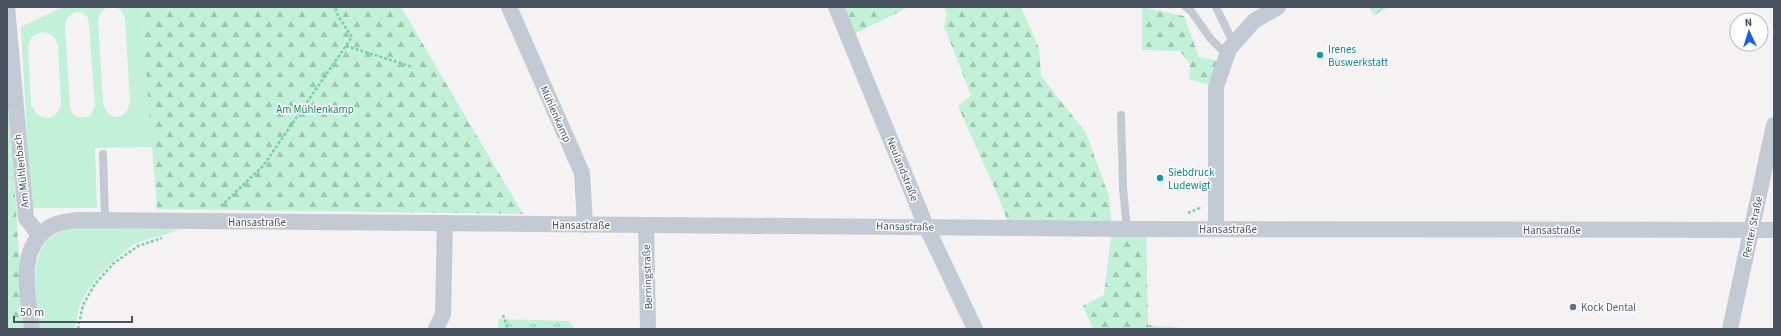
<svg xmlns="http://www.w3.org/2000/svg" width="1781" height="336" font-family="'Source Sans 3',sans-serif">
	<defs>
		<pattern id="forest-firs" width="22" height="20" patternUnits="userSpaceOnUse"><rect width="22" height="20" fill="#c2f0d9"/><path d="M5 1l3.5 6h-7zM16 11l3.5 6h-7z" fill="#a0c5b3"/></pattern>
		<pattern id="park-tufts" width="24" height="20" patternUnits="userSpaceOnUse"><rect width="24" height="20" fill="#c2f0d9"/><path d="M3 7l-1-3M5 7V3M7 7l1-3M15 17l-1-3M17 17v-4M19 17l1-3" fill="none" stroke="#a0c5b3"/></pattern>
		<pattern id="garden-furrows" width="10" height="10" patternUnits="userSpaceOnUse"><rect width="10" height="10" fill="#c2f0d9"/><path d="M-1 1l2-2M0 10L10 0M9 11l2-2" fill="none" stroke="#a0c5b3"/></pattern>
	</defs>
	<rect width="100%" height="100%" fill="#f4f2f2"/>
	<g fill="#c2f0d9" fill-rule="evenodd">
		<path d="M63 7H110C102 9 100 12 98 20L103 103C108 123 127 121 130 101L125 19C123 12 121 8 113 7H141L153 147 95 148 97 208H31L21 27ZM76 12 83 13 88 18 89 24 95 106 90 116C79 119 73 118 70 107L65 26C66 18 69 15 76 12ZM42 32C51 33 55 36 58 45L61 104C56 123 38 122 31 105L28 47C30 38 33 35 42 32Z"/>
		<path d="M79 227 178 229C166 237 148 237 135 244 116 256 88 284 80 305 77 313 77 321 75 329H40C37 300 25 248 58 233 64 230 72 229 79 227Z"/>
	</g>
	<g fill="url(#forest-firs)">
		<polygon points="141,7 401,7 523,214 157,209"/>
		<polygon points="836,7 907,7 901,11 848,37"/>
		<polygon points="944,7 1021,7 1039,48 1041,76 1086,133 1109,196 1112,229 1146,229 1148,325 1195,329 1093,329 1083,306 1104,295 1112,229 1007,220 998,196 958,106 971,95 944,26 947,15"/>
		<polygon points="1142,7 1184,16 1199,57 1225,62 1216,87 1189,79 1190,64 1180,51 1142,50"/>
		<polygon points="7,73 24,329 7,329"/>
	</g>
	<polygon fill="url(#park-tufts)" points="498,319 569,321 575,329 498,329"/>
	<polygon fill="url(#garden-furrows)" points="1370,7 1388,7 1388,8 1374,15"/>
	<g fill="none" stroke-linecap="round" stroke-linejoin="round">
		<g stroke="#79cfae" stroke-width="2.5" stroke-dasharray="3 2" stroke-linecap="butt">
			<polyline points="346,46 413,67"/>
			<polyline points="221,206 263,166 352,37 338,16 335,7"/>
			<polyline points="1188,213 1202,207"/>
			<polyline points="503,315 508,329"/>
			<polyline points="78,329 83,305 95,284 114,263 138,246 162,238"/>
		</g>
		<g stroke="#c3cad3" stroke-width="8">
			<polyline points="1186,7 1191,11 1210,38 1227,55"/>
			<polyline points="1216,7 1234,44"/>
			<polyline points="1121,115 1123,188 1127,229"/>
			<polyline points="103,154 105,220"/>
		</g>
		<g stroke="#c3cad3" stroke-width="16">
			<polyline points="7,7 26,218 39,235"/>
			<polyline points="509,7 582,173 585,225"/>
			<polyline points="836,7 926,226 975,329"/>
			<polyline points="646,225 648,329"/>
			<polyline points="1216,229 1216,87 1229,49 1254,21 1278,7"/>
			<path d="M32 329C28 294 15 244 54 225 60 222 70 221 78 220L1127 229 1774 230"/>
			<polyline points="436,329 443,314 445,223"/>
			<polyline points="1730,329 1774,125"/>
		</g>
	</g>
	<g fill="#0f9aa8" stroke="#fff" stroke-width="1.5">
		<circle cx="1320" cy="55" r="4"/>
		<circle cx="1160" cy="178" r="4"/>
	</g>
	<circle fill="#5c6f8a" stroke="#fff" stroke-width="1.5" cx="1573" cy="307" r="4"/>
	<g text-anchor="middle" stroke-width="3" stroke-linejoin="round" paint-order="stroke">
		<g font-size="11" fill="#0d838f" stroke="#fff" text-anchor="start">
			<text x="1328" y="53">Irenes<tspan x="1328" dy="13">Buswerkstatt</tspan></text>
			<text x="1168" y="176">Siebdruck<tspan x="1168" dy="13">Ludewigt</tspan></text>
		</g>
		<g font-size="11" fill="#17845a" stroke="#fff">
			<text x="315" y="113">Am Mühlenkamp</text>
		</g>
		<g font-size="11" fill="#495360" stroke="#fff">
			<text transform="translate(556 114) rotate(66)" y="4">Mühlenkamp</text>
			<text transform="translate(903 169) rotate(68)" y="4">Neulandstraße</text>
			<text transform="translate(21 171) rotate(-96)" y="4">Am Mühlenbach</text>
			<text x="257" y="226">Hansastraße</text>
			<text x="581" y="229">Hansastraße</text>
			<text transform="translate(905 226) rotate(1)" y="4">Hansastraße</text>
			<text transform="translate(1752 227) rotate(-78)" y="4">Penter Straße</text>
			<text x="1228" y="233">Hansastraße</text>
			<text x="1552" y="234">Hansastraße</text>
			<text transform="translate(647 277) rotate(-92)" y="4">Berningstraße</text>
		</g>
		<g font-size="11" fill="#4e5e75" stroke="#fff" text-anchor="start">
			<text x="1581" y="311">Kock Dental</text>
		</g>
	</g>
	<rect width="1781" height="336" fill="none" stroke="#495360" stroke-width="16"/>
	<g transform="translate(1749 32) rotate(356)"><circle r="19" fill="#ffffff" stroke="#b6babf"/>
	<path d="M0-3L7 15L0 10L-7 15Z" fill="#1a5ce6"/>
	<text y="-6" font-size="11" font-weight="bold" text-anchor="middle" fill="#495360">N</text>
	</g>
	<path d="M14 316v6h118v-6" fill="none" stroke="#495360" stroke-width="2"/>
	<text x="20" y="316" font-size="12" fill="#495360" stroke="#ffffff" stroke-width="3" paint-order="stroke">50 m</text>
</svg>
